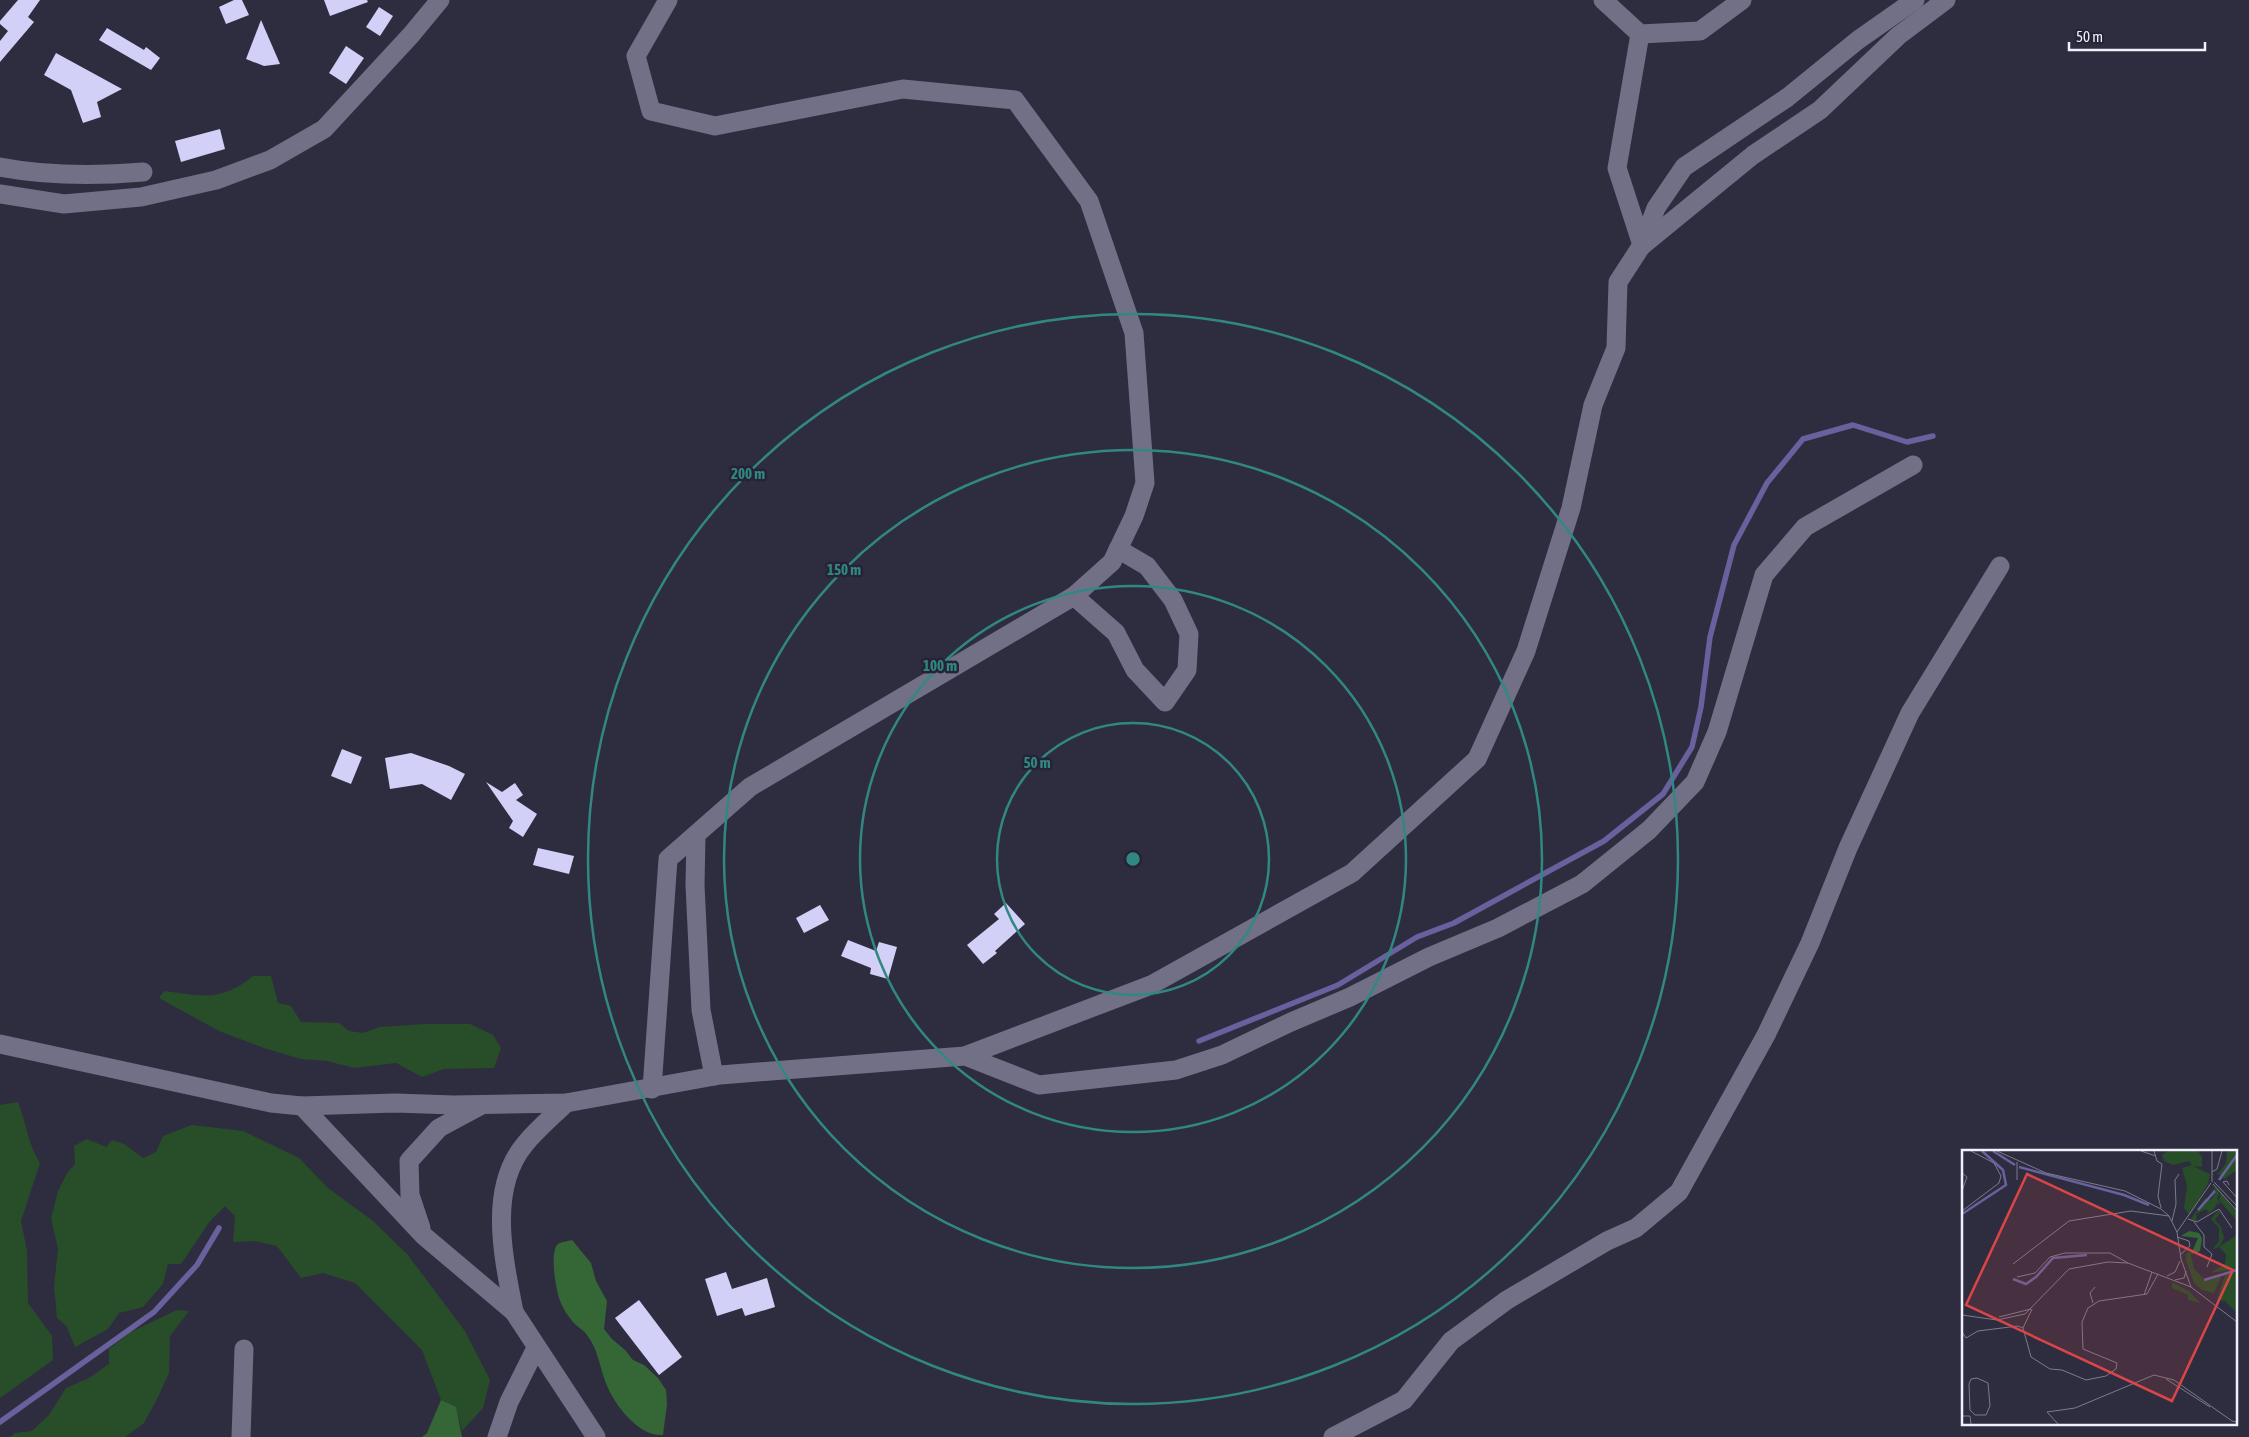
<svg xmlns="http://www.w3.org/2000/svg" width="2249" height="1437" font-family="'Asap Condensed',sans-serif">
	<rect width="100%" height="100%" fill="#2e2d3f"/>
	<g fill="#284d29">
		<path d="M253 976H271L278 1003 291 1006 301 1022 339 1023 349 1031 363 1033 380 1027 425 1024H470L493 1035 501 1048 494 1068 444 1069 422 1077 396 1063 354 1068 327 1061 301 1059 264 1048 219 1031 159 998 164 991C202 996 221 1002 253 976Z"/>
		<path d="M18 1102C26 1122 28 1145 40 1163L21 1221 27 1251 28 1303 52 1336 53 1360 0 1398V1105Z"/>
		<polygon points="192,1125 243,1131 299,1158 328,1188 373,1221 407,1254 465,1331 490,1380 483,1408 462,1431 456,1408 441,1400 422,1350 355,1283 323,1273 301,1278 277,1246 255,1241 233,1242 235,1216 225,1206 210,1221 181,1264 168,1264 163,1284 143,1307 119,1313 108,1329 75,1347 67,1327 57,1318 54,1286 58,1249 51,1218 58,1191 67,1173 75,1164 74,1146 87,1139 106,1147 112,1140 124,1144 143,1158 156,1152 163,1136"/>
		<polygon points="177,1310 189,1311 170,1336 169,1373 156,1401 144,1423 125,1437 10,1437 15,1433 32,1431 49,1415 66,1388 89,1378 109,1364 109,1349 131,1332"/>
	</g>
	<g fill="#356635">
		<path d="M572 1240 591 1263 596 1281 607 1301 604 1329 612 1339 625 1350 633 1360 644 1365 658 1378 666 1390 667 1404 663 1435C639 1437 616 1406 608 1388 600 1371 599 1350 587 1335 584 1330 577 1327 573 1322 569 1317 563 1309 561 1303 556 1293 549 1251 558 1244 561 1242 568 1241 572 1240Z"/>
		<polygon points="441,1400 456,1407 462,1437 422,1437 427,1433"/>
	</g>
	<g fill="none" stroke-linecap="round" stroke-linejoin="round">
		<g stroke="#68619d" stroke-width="5.5">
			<polyline points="1199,1041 1338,985 1417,937 1454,923 1604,841 1663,794 1692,747 1701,707 1710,637 1734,545 1767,483 1803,439 1853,425 1907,442 1933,436"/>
			<polyline points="0,1422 154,1312 197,1265 219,1228"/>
		</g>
	</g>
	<g fill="#d3d0f8">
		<polygon points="18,0 40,0 28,17 34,22 0,62 0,41 8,31 0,24 0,21"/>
		<polygon points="234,0 242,0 249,15 226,24 219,7"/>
		<polygon points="324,0 367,0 368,2 330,16"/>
		<polygon points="379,7 393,16 380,36 366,27"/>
		<polygon points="261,20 280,64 264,66 246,59"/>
		<polygon points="107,28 144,50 146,47 160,58 151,70 99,40"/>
		<polygon points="346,46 364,58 346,84 329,73"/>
		<polygon points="56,53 122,89 97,102 101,117 83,123 71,90 44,75"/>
		<polygon points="220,129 225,149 181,162 175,141"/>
		<polygon points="342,749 362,757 351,784 331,776"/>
		<polygon points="411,753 449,766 465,774 451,800 422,784 390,789 385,758"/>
		<polygon points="486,782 502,792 515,783 523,795 516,800 537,814 523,837 509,828 513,821"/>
		<polygon points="538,848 574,856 569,874 533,865"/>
		<polygon points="1006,903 1025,924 995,951 997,953 983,964 967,945 999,919 994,914"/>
		<polygon points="820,905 829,920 804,933 796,918"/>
		<polygon points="848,940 876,951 879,942 897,947 888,979 870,974 871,968 841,956"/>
		<polygon points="726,1272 732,1289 767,1278 775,1307 745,1316 742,1308 717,1316 705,1279"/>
		<polygon points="639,1300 682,1357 659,1375 615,1318"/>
	</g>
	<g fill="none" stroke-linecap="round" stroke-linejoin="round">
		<g stroke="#727086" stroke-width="19">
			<polyline points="1603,0 1640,34"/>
			<path d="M0 167C47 176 95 176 143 172"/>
			<polyline points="0,194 64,204 141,197 216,180 270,160 324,129 411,35 440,0"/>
			<polyline points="1642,245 1617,168 1640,34 1700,31 1742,0"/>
			<polyline points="1643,245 1753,155 1820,110 1898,36 1946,0"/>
			<polyline points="1074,596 1116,633 1135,670 1165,702 1187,670 1189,634 1173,600 1147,566 1118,549"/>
			<polyline points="696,835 695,885 701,1010 714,1076"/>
			<polyline points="0,1044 271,1103 302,1106 395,1103 454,1105 566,1103 720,1075 965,1056 1151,985 1352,873 1477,759 1526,651 1571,508 1593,405 1616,348 1618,282 1642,245 1656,208 1684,167 1788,97 1858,40 1915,0"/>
			<polyline points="965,1056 1039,1085 1176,1070 1222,1055 1291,1022 1350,997 1429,957 1498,928 1582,884 1649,830 1695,782 1717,732 1764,575 1805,527 1913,465"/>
			<polyline points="652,1089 668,859 750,787 1074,596 1112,562 1134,516 1145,483 1134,333 1089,201 1015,100 903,89 715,126 651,111 636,56 668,0"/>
			<polyline points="302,1106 424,1236 514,1312 596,1437"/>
			<polyline points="421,1228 410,1195 409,1161 439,1128 480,1106"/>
			<path d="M514 1312C504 1259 487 1190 525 1144 537 1129 553 1116 566 1103"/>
			<polyline points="241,1437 244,1349"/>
			<polyline points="497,1437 509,1402 536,1348"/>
			<polyline points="1333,1437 1404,1400 1451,1341 1507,1300 1607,1241 1636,1228 1679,1192 1766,1035 1810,943 1848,848 1910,713 2000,566"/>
		</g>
	</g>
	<g fill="none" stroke="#318883" stroke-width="2.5">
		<circle cx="1133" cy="859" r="136"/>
		<circle cx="1133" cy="859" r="273"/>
		<circle cx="1133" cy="859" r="409"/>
		<circle cx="1133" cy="859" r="545"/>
	</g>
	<g transform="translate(1962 1150)">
		<rect width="275" height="275" fill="#2e2d3f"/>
		<path d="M206 1H236L240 7V17L231 16 248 24 246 34 227 65 222 58 225 36 220 18 230 15 227 11 211 15 202 11 200 5ZM265 1H275V20L262 29 253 21 257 23 264 13ZM253 38 258 41 255 48 259 55 256 53 250 61 242 67 247 62 244 59 234 64 235 71 229 69 243 48 249 50 251 47 254 41 249 42ZM259 43 275 63V71L257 50ZM257 60 258 63 253 70 259 77 262 88 257 97 250 100 257 91V78L249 69ZM275 85V119L248 123 263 114 264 104 257 97ZM228 101 232 119 241 128V131L260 125 252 143 240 140 232 133 224 110V104ZM275 122V161L274 162 263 151 255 150 263 125ZM210 132 227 141 238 153 226 150V145L210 138Z" fill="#284d29"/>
		<path d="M227 81 237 83 240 88 238 101 229 104 236 88 219 86Z" fill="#356635"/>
		<path fill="none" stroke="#68619d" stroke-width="2.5" d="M31 1 53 15M57 17 162 45 187 55M257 30 275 5M236 60 253 41M0 64 44 35 41 20 20 1M51 129 64 134 74 127 91 108 125 105M242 130 275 120"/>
		<path fill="none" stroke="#7c7b8b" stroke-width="1" d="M35 1 84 23 163 41 199 59 207 66 215 82 219 109 229 137M179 1 194 6M192 1 195 11 200 14 196 46 199 58M250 1V32M250 22 255 19 260 1M0 23 5 27 0 41M55 30V12M252 32 275 56M251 34 275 61M267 35 265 31 261 32 275 48M0 61 37 33 39 26 32 13 9 1M226 69 235 72 257 59 270 78M210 71 214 54 213 30 217 24M232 72 242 85V97L250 104 245 117M215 82 249 33M215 87 227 91 228 96 218 105M51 114 107 71 169 61 207 66M205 126 213 122 218 111M55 127 73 123 88 107 103 103H148L166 113M213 130 222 128 224 121M182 145 190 122M131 153 128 143 133 137M0 165 35 170 63 164 107 119 146 112 166 113 229 137 275 172M37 167 69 159M61 178 69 207 88 219 100 220 124 230 144 226 154 219 155 213 121 199 120 172 126 158 137 151 185 144 196 124M0 182 4 188 16 181 56 176 61 178 70 159M15 228 26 233 28 256 24 265H13L8 260 7 234 9 229ZM204 229 248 257M0 266H8L9 274M96 274 85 262 113 258 192 225 212 230 270 271 275 272"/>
		<path fill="#da4648" fill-opacity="0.15" stroke="#da4648" stroke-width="2.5" d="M65 24 271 120 210 251 4 155Z"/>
		<rect width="275" height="275" fill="none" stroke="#f1f1fd" stroke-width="2.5"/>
	</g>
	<circle cx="1133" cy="859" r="8" fill="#318883" stroke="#252335" stroke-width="2.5"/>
	<g font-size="15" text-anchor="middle" font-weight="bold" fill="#318883" stroke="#252335" stroke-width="5" stroke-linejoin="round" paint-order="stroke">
		<text x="748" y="479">200 m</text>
		<text x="844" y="575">150 m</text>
		<text x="940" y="671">100 m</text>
		<text x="1037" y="768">50 m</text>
	</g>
	<path d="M2069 42v8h136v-8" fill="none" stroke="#f1f1fd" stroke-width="2.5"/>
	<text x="2076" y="42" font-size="15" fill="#f1f1fd" stroke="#252335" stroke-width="4" paint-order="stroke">50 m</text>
</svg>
